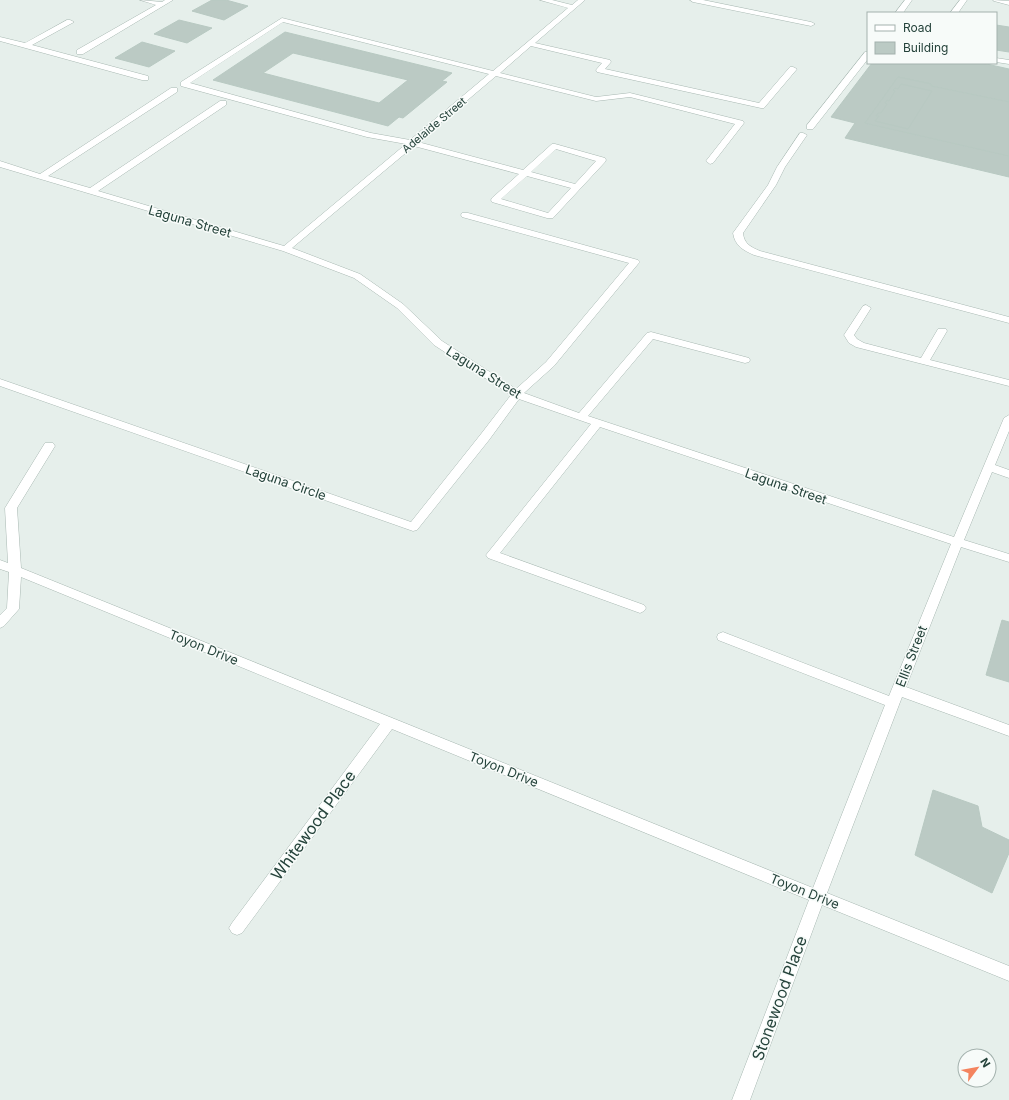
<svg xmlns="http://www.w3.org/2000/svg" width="1009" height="1100" font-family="Inter,sans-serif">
	<rect width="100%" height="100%" fill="#e6efeb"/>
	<g fill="#bbcac4" stroke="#b8c9c2" fill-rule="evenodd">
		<polygon points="212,0 226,0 248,6 224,20 192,11"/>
		<polygon points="179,20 212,28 187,43 154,34"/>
		<polygon points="996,25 1009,27 1009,52 996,50"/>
		<path d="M285 32 452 73 442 81 447 82 403 118 399 117 388 126 213 80ZM293 53 408 80 379 103 263 73Z"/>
		<polygon points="142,42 175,51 149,67 115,58"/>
		<polygon points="872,63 982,63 1009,69 1009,102 931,86 931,84 898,77 865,123 1009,156 1009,177 845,138 855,123 831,117"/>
		<polygon points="898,77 931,84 931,86 1009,102 1009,156 865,123"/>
		<polygon points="901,84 932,91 908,129 875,121 879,116 876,116 878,113 881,113 887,104 885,103 887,100 889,101 895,91 893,90 895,88 898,89"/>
		<polygon points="1002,620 1009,622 1009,682 986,675"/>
		<polygon points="933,790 978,806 982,827 1009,840 1009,853 992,893 915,855"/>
	</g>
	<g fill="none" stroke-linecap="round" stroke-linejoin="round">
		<g stroke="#a8b8b2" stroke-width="1">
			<g id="minor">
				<polygon points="140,0 162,2 165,0 173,0 83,54 77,54 77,50 156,5"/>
				<path d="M540 0H552L572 5 578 0H585L535 43 610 60 611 62 605 69 759 103 790 67H793L797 69 764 108H761L597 72 596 70 602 63 531 46 500 73 596 97 630 93 743 121 744 123 713 163 710 164 706 161 735 124 630 97 596 101 496 76 418 142 523 170 552 144H555L605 158 606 160 605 162 553 218H547L492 202 491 200 492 198 519 174 414 146 292 248 360 274 403 304 442 341 516 389 546 362 629 263 462 217 461 215 462 213H468L638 260 640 262 638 264 554 366 524 393 579 413 647 333 651 332 749 358 750 360 749 362 745 363 653 339 588 416 954 537 1004 418 1009 415V431L995 465 1009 470V478L992 472 964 540 1009 554V562L961 547 906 687 1009 725V736L902 697 827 893 1009 966V981L822 905 750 1100H732L809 900 392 729 242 933 237 935 232 933 229 928 232 923 380 724 21 577 19 609 4 626 0 628V615L7 608 9 572 0 569V560L8 563 5 508 45 443H53L55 446 17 508 21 568 813 888 885 705 718 640 717 637 718 634 723 632 728 634 889 696 951 544 600 427 500 553 644 605 646 608 644 611 640 613 488 558 486 555 591 424 519 399 489 440 417 530 413 531 0 386V379L411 522 481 434 511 395 434 345 397 308 354 278 283 251 0 167V161L40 174 171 88H177V92L48 176 90 188 220 101H226V105L98 191 284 246 406 144 367 137 181 86V82L282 18 493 71 568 8ZM283 22 489 74 410 140 371 133 190 83ZM556 149 596 161 575 184 531 172ZM527 176 571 188 548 213 501 199Z"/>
				<polygon points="690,0 703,0 811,22 815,24 811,26 693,2"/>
				<polygon points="905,0 912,0 903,13 895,13"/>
				<polygon points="960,0 967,0 958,13 950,13"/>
				<polygon points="993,0 1009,1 1009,5 994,1"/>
				<polygon points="67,20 70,20 74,22 32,45 148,76 148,80 142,80 0,41 0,37 25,43"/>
				<polygon points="865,52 868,52 868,59 813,129 807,129 807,125"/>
				<polygon points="996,58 1009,60 1009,64 996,62"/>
				<path d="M800 133H803L807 135 785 167 776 185 743 233C744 244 751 247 760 251L1009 317V323L754 255C743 250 735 246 733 233L768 185 777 167Z"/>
				<polygon points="866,305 871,308 854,335 857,339 864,343 921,358 938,329 946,329 947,331 930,360 1009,380 1009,386 856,347 849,343 844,335 863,306"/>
			</g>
		</g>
		<use href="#minor" fill="#fff" fill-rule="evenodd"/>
	</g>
	<g text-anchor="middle" stroke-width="3" stroke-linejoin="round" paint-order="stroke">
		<g font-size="11" fill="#24423a" stroke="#f7fbf9">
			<text transform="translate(434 125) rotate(-40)" y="4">Adelaide Street</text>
		</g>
		<g font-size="13" fill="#24423a" stroke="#f7fbf9">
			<text transform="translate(190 221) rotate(16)" y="5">Laguna Street</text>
			<text transform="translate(484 372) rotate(32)" y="5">Laguna Street</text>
			<text transform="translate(286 482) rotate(19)" y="5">Laguna Circle</text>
			<text transform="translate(786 486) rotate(19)" y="5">Laguna Street</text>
			<text transform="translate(204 647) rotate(22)" y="5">Toyon Drive</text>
			<text transform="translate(911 656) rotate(-69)" y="5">Ellis Street</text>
			<text transform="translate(504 769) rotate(22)" y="5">Toyon Drive</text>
			<text transform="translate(805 891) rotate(22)" y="5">Toyon Drive</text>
		</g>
		<g font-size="16" fill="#24423a" stroke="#f7fbf9">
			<text transform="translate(313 825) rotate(-54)" y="6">Whitewood Place</text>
			<text transform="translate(779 998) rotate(-70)" y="6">Stonewood Place</text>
		</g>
	</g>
	<rect x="867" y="12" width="130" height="52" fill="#f7fbf9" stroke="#a3b1ad"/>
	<rect x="875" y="25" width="20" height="6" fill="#ffffff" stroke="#a3b1ad"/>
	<text x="903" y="32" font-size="12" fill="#24423a">Road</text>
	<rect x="875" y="42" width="20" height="12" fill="#bbcac4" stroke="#a3b1ad"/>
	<text x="903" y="52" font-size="12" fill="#24423a">Building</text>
	<g transform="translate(977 1068) rotate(58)"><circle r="19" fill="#f7fbf9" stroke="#a3b1ad"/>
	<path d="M0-3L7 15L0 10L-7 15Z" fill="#f4845f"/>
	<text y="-6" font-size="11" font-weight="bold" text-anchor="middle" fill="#24423a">N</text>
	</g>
</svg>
